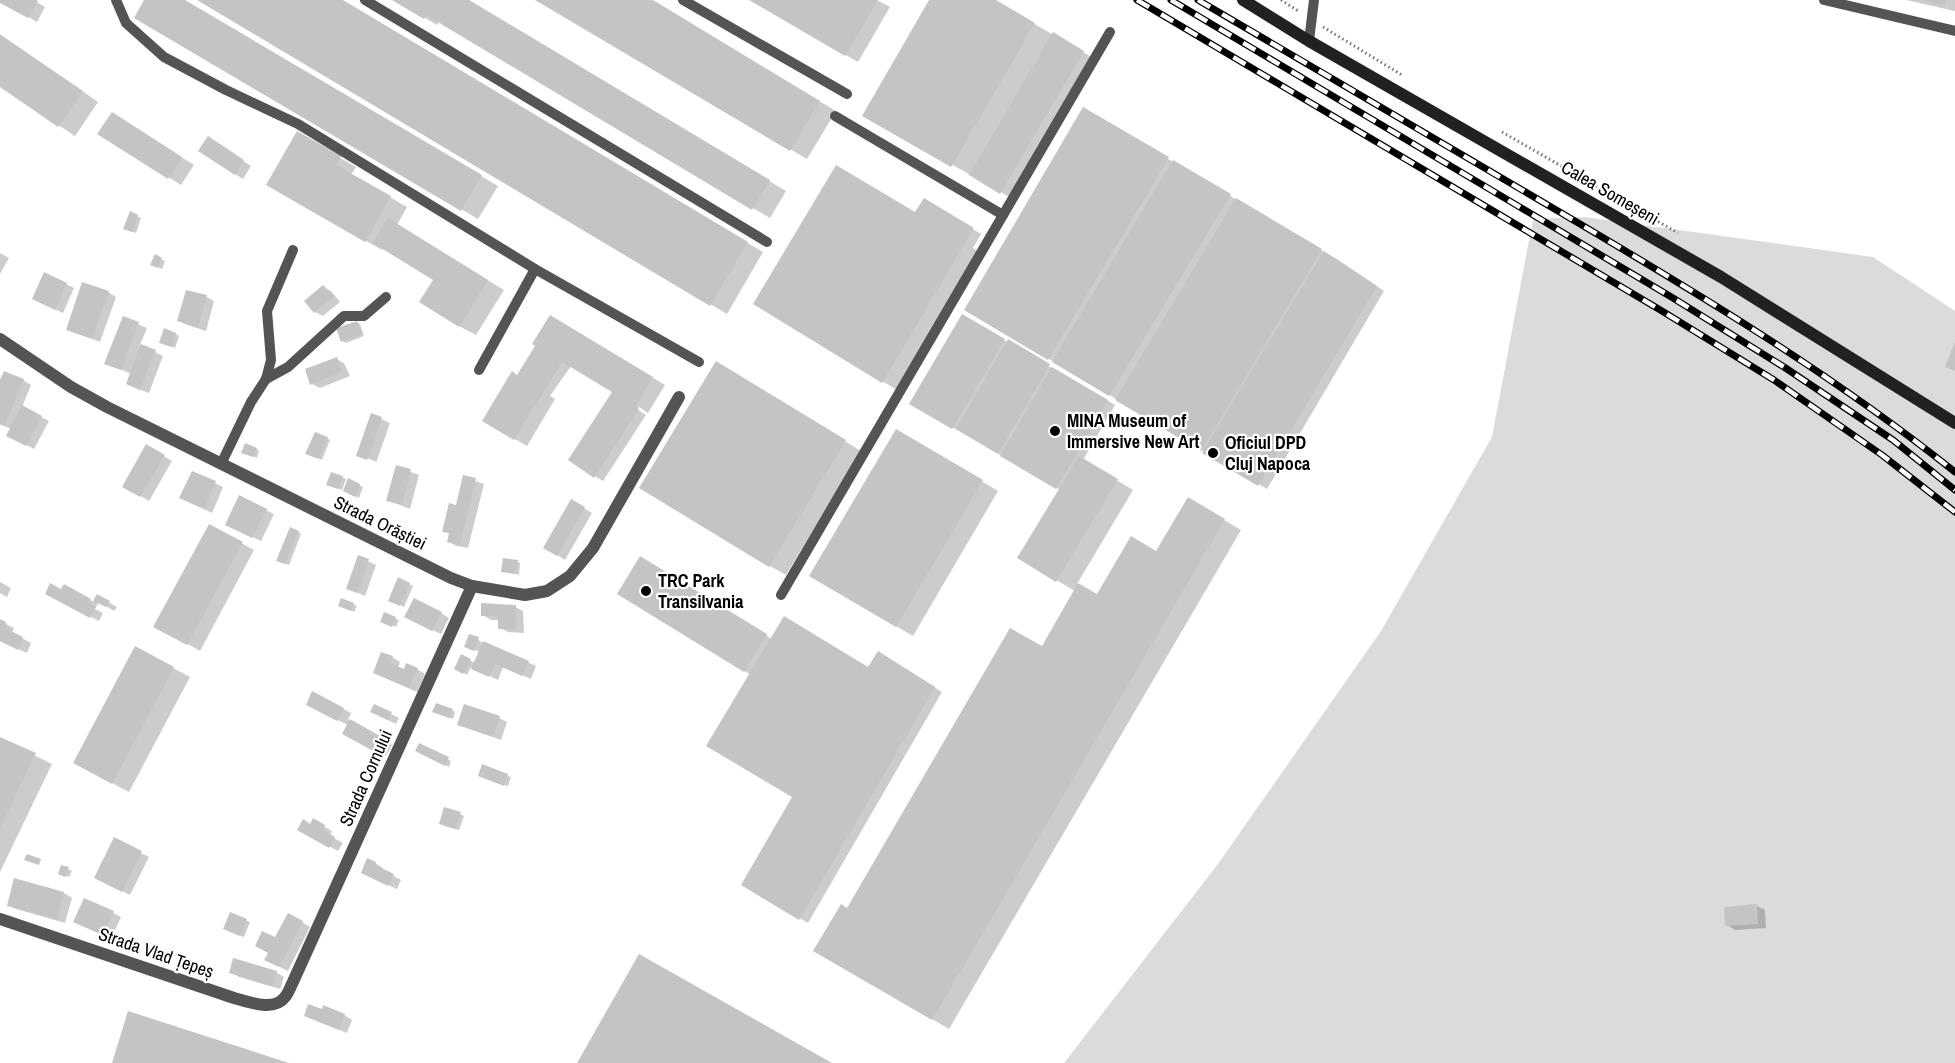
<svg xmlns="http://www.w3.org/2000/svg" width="1955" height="1063" font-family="'Archivo Narrow',sans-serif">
	<rect width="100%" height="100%" fill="#fff"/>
	<polygon fill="#dbdbdb" points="1585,217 1873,257 1955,311 1955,1063 1064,1063 1218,864 1381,631 1492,437 1533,219"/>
	<g fill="#0003">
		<polygon points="0,0 33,0 45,7 37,22"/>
		<polygon points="146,0 182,0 498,186 478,219 136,17"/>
		<polygon points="200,0 340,0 763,252 727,314"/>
		<polygon points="395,0 467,0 786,191 770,218 439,21 437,25"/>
		<polygon points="538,0 649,0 836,111 807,159"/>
		<polygon points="752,0 877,0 890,7 858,62"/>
		<polygon points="931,0 993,0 1095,59 1013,199 864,115"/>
		<polygon points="1906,0 1955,0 1955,11"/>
		<polygon points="0,34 98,102 75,136 0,86"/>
		<polygon points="1084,109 1338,260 1384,291 1267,489 966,309"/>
		<polygon points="124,121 194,165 181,185 99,134"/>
		<polygon points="297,133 356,167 351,175 407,207 397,225 504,290 476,335 459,326 435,279 384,247 382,250 268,185"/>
		<polygon points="216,143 251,166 243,179 235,174"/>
		<polygon points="924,200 981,234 973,248 981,253 899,391 882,381 928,221"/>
		<polygon points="130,213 141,218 136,233 128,230"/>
		<polygon points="0,253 9,258 0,274"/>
		<polygon points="155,256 165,261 162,269 152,264"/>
		<polygon points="66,284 74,288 63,313 41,303"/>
		<polygon points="323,287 331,291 340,302 323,316 315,312"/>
		<polygon points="108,292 116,297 100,342 68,329"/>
		<polygon points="187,292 207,297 214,301 206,331 187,325 179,321"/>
		<polygon points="963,316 1115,405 1083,460 1133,490 1077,584 1097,596 1157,553 1188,499 1241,530 949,1029 816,951 1042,648 1075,591 1019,558 1060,490 911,403"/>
		<polygon points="551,317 665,385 648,413 639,407 637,409 646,415 603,481 595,476 614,392 571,366 550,396 555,399 527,446 484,421 518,376 537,345"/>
		<polygon points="123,318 147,328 140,345 163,356 149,393 135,388 131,374 106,363"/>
		<polygon points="357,322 360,324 364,336 346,343 343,341"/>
		<polygon points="176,334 179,336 175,348 164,344"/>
		<polygon points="336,359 344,363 350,376 320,388 312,384"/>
		<polygon points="733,373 861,451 786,575 770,566"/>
		<polygon points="23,380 31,385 22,407 49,421 34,449 8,435 11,429 0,424 0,384"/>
		<polygon points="372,415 390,423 376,463 375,461 364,457"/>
		<polygon points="897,431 998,491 913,636 811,576"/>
		<polygon points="327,438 330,440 322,460 311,455"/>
		<polygon points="147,446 172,461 149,501 124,486"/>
		<polygon points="256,449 259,451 257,458 247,454"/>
		<polygon points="397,467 419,475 410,509 388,500"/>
		<polygon points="193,473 223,487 212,513 189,502"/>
		<polygon points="342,477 346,479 342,490 332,486"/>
		<polygon points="464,477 484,484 468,548 456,546 448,541 450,534 444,531 457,506"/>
		<polygon points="349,480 363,487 359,498 344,491"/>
		<polygon points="572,501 592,513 565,560 545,547"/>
		<polygon points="266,510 274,514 261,541 235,529"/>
		<polygon points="210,526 254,550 200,651 168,633"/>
		<polygon points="298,532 301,534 289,565 281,562"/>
		<polygon points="359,557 376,565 365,596 347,588"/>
		<polygon points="517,561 520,563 519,575 503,571"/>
		<polygon points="657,567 772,639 869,669 878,653 942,692 808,923 743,884 794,797 751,675 619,594"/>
		<polygon points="0,582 11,588 7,597 0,593"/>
		<polygon points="409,584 413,586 404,607 393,602"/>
		<polygon points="64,586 94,602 98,596 117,607 114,611 99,602 95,609 103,613 99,621 47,593 62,591"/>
		<polygon points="353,604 357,606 354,612 343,607"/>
		<polygon points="515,607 523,611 524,633 508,632 500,628 500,620 491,620 483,615"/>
		<polygon points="441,613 449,618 441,634 414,621"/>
		<polygon points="385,614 399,620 396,627 386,623"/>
		<polygon points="0,621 14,628 12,633 31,643 27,653 0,641"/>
		<polygon points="478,639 481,642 536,666 531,679 503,667 498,680 471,667 467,675 456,668 462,656 475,663 480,652 469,648"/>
		<polygon points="392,657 400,662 398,668 405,671 417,669 425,674 417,692 383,677"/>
		<polygon points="173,668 190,677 129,792 91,772"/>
		<polygon points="313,693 351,713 348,720 392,745 386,756 344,733 348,725 315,709"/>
		<polygon points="452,710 455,712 453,719 437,713"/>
		<polygon points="391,714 399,718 396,724 379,716"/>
		<polygon points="499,718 507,722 501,740 458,724"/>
		<polygon points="0,738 52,764 0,872"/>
		<polygon points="420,745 451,761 449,767 417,751"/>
		<polygon points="483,766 511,777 508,786 483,777"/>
		<polygon points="460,814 464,816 459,830 444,826"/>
		<polygon points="313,820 332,831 330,836 343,843 338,851 299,830 311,826"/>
		<polygon points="141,853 149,857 130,895 104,882"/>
		<polygon points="375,863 383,868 382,870 401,880 397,889 371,877"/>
		<polygon points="68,869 72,871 69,877 63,875"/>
		<polygon points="15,880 64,893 72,898 65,923 16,909 8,905"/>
		<polygon points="1757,906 1765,910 1766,928 1735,930 1727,925"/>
		<polygon points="113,913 121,917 111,939 83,926"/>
		<polygon points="231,914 250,922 244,937 228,931"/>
		<polygon points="302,922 310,927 288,971 274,964 276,939"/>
		<polygon points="231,972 276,972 284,977 280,989 239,977"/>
		<polygon points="344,1015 352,1020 347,1033 306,1016"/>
	</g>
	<g fill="#c4c4c4">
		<polygon points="0,0 36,0 38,1 28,18 0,3"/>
		<polygon points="144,0 185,0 482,175 461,211 134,18"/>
		<polygon points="197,0 343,0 748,242 710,306"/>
		<polygon points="392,0 469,0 770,180 752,210 426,15 424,19"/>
		<polygon points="535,0 653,0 820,101 790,151"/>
		<polygon points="749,0 878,0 845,56"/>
		<polygon points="929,0 996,0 1035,23 951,167 862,116"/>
		<polygon points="1923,0 1946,0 1945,6"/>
		<polygon points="1053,32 1084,51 1000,194 969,175"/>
		<polygon points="0,35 83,91 58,127 0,87"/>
		<polygon points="1083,107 1169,157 1048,360 964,310"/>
		<polygon points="112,112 182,157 168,179 97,134"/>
		<polygon points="297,131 341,156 336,165 391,196 365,242 266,185"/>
		<polygon points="208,136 244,160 235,175 198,151"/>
		<polygon points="1173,160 1231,194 1109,396 1052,362"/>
		<polygon points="836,165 915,212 924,198 974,228 882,383 753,304"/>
		<polygon points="1236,198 1322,249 1201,451 1115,400"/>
		<polygon points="130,211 138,215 132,232 123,229"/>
		<polygon points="388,218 488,280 459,327 419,302 433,280 373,243"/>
		<polygon points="1324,251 1377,286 1258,486 1202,453"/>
		<polygon points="155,254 162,258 158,268 150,265"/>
		<polygon points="44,272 67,283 55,310 32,299"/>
		<polygon points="82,282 109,291 92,339 66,330"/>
		<polygon points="323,285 334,297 314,313 304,301"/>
		<polygon points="186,290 207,295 198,327 177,321"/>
		<polygon points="962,314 1005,339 952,429 909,404"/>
		<polygon points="550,315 653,377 635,407 639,409 594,478 568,460 612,392 562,362 514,440 482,421 512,371 517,375 535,346 532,344"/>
		<polygon points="123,316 139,322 121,370 104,364"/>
		<polygon points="357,321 362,334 341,342 336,328"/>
		<polygon points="164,328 176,333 172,347 159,343"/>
		<polygon points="1008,339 1050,364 998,454 956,429"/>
		<polygon points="1955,342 1955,371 1945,367"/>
		<polygon points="141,344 156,350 140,390 126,384"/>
		<polygon points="337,357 342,372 310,385 305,369"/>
		<polygon points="716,361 846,440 769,567 639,488"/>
		<polygon points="1052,367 1108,400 1056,489 1000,456"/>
		<polygon points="4,371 24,379 4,426 0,424 0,380"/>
		<polygon points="22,405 42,416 26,446 6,436"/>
		<polygon points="371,413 382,417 367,460 356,456"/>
		<polygon points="896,429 983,480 896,627 809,576"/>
		<polygon points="315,432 328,437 319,459 305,454"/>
		<polygon points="245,443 257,448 253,457 241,453"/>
		<polygon points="146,444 165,455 140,497 122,487"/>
		<polygon points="1079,456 1118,479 1056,582 1017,558"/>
		<polygon points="396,465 411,469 402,505 386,501"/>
		<polygon points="192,471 216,481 204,509 179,498"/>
		<polygon points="331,472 343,476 338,489 326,485"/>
		<polygon points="463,475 476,478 460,545 447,542 449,533 442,532 449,503 456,505"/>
		<polygon points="348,478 360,484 355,497 343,491"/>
		<polygon points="239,495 267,509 252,538 225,525"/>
		<polygon points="1188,497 1225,519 932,1020 813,951 841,904 847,908 1010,628 1042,646 1078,583 1097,594 1131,536 1156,551"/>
		<polygon points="571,499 585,507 557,556 543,548"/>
		<polygon points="209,524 243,542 187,645 153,627"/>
		<polygon points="290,527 299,531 285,564 276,561"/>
		<polygon points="358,555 369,559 357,593 346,589"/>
		<polygon points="640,556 767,634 744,672 617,594"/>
		<polygon points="503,558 518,560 515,574 501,572"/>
		<polygon points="398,577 410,583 400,606 388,601"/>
		<polygon points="50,583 61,589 64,584 91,599 88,603 96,607 90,618 45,594"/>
		<polygon points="97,594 110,601 106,607 93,601"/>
		<polygon points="341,598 354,603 351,611 338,606"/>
		<polygon points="414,598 442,612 432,631 404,617"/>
		<polygon points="481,603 516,605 516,629 498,629 498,616 481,616"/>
		<polygon points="384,612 396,617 392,627 380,622"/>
		<polygon points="784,616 868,667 878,651 935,687 799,920 741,885 792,797 706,746"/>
		<polygon points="0,619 6,622 5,628 23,637 18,650 0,641"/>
		<polygon points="469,634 479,637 474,651 464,647"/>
		<polygon points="483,641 529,661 522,676 495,664 489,677 471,669"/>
		<polygon points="135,646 174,667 112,784 73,763"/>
		<polygon points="381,652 393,656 390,663 404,669 406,663 418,668 409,688 373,673"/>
		<polygon points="461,654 471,659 463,674 454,669"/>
		<polygon points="312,691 344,708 337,721 306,705"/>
		<polygon points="436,703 453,709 449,718 432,712"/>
		<polygon points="374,704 392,712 388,720 370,712"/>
		<polygon points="464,704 500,716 493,737 457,725"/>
		<polygon points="350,719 385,739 377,753 342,734"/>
		<polygon points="0,737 36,753 0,828"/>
		<polygon points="419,743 449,757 445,766 415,751"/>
		<polygon points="482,764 508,774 504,786 478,776"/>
		<polygon points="444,807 461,812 455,829 439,824"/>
		<polygon points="313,818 325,825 323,830 335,837 329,848 297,830 303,819 310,824"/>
		<polygon points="114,837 142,851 122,892 94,878"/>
		<polygon points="27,854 41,859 39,865 24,860"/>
		<polygon points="367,858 376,862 375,865 394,874 388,886 361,873"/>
		<polygon points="61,865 69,867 65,877 58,874"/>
		<polygon points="14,878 64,892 57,919 7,906"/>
		<polygon points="84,898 114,911 103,935 73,922"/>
		<polygon points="1757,904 1758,924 1725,926 1724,907"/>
		<polygon points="230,912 247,919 240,936 223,929"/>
		<polygon points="288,913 303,921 279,967 264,960 268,953 255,946 262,931 275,937"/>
		<polygon points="639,954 832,1063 577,1063"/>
		<polygon points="233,958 277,971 272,986 229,973"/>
		<polygon points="308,1004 322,1009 323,1005 345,1014 339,1030 304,1016"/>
		<polygon points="128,1011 289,1063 112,1063"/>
	</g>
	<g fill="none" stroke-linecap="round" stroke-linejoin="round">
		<g stroke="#767676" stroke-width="3" stroke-dasharray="1.5 3" stroke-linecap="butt">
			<polyline points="1281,0 1300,12"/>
			<polyline points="1323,27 1402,75"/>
			<polyline points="1502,132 1678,233"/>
		</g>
		<g stroke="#545454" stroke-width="10">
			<polyline points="116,0 126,23 164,57 226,90 298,124 535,269 699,362"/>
			<polyline points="365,0 767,242"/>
			<polyline points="683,0 847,94"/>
			<polyline points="1824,0 1955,31"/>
			<polyline points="1309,41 1314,0"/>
			<polyline points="835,116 1003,215"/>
			<polyline points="479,370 535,269"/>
			<polyline points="266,379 271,360 267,311 293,250"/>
			<polyline points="221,464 251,402 266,379 288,367 344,316 364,316 386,297"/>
			<polyline points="781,595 1110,32"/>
		</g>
		<g stroke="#545454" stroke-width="12">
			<polyline points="0,339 71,387 107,407 451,578 472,586 525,595 547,591 570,576 593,548 679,397"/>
			<path d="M0 919 234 998C249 1002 274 1012 285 997 288 994 290 988 292 984L472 586"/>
		</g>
		<polyline stroke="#212121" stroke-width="12" points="1243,0 1309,41 1721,277 1955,423"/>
		<g stroke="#000" stroke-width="7">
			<g id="rail">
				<polyline points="1137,0 1662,311 1774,380 1882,455 1955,512"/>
				<polyline points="1171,0 1673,298 1784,367 1893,440 1955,490"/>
				<path d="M1198 0C1318 70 1438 141 1558 211 1694 291 1831 373 1955 472"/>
			</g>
		</g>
		<use href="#rail" stroke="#fff" stroke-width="4.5" stroke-dasharray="14" stroke-linecap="butt"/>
	</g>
	<g fill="#000" stroke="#fff" stroke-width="2">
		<circle cx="1055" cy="431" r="6"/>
		<circle cx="1213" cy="453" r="6"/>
		<circle cx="646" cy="591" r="6"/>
	</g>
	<g text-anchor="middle" stroke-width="4.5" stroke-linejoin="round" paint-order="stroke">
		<g font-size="18" fill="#000" stroke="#fff">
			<text transform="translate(1610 193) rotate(30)" y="6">Calea Someșeni</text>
			<text transform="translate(380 523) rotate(26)" y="6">Strada Orăștiei</text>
			<text transform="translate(366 778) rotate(-66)" y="6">Strada Cornului</text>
			<text transform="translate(156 953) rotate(19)" y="6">Strada Vlad Țepeș</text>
		</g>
		<g font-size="18" font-weight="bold" fill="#000" stroke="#fff" text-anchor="start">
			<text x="1067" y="427">MINA Museum of<tspan x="1067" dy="21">Immersive New Art</tspan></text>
			<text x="1225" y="449">Oficiul DPD<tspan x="1225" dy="21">Cluj Napoca</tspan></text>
			<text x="658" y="587">TRC Park<tspan x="658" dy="21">Transilvania</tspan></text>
		</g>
	</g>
</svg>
